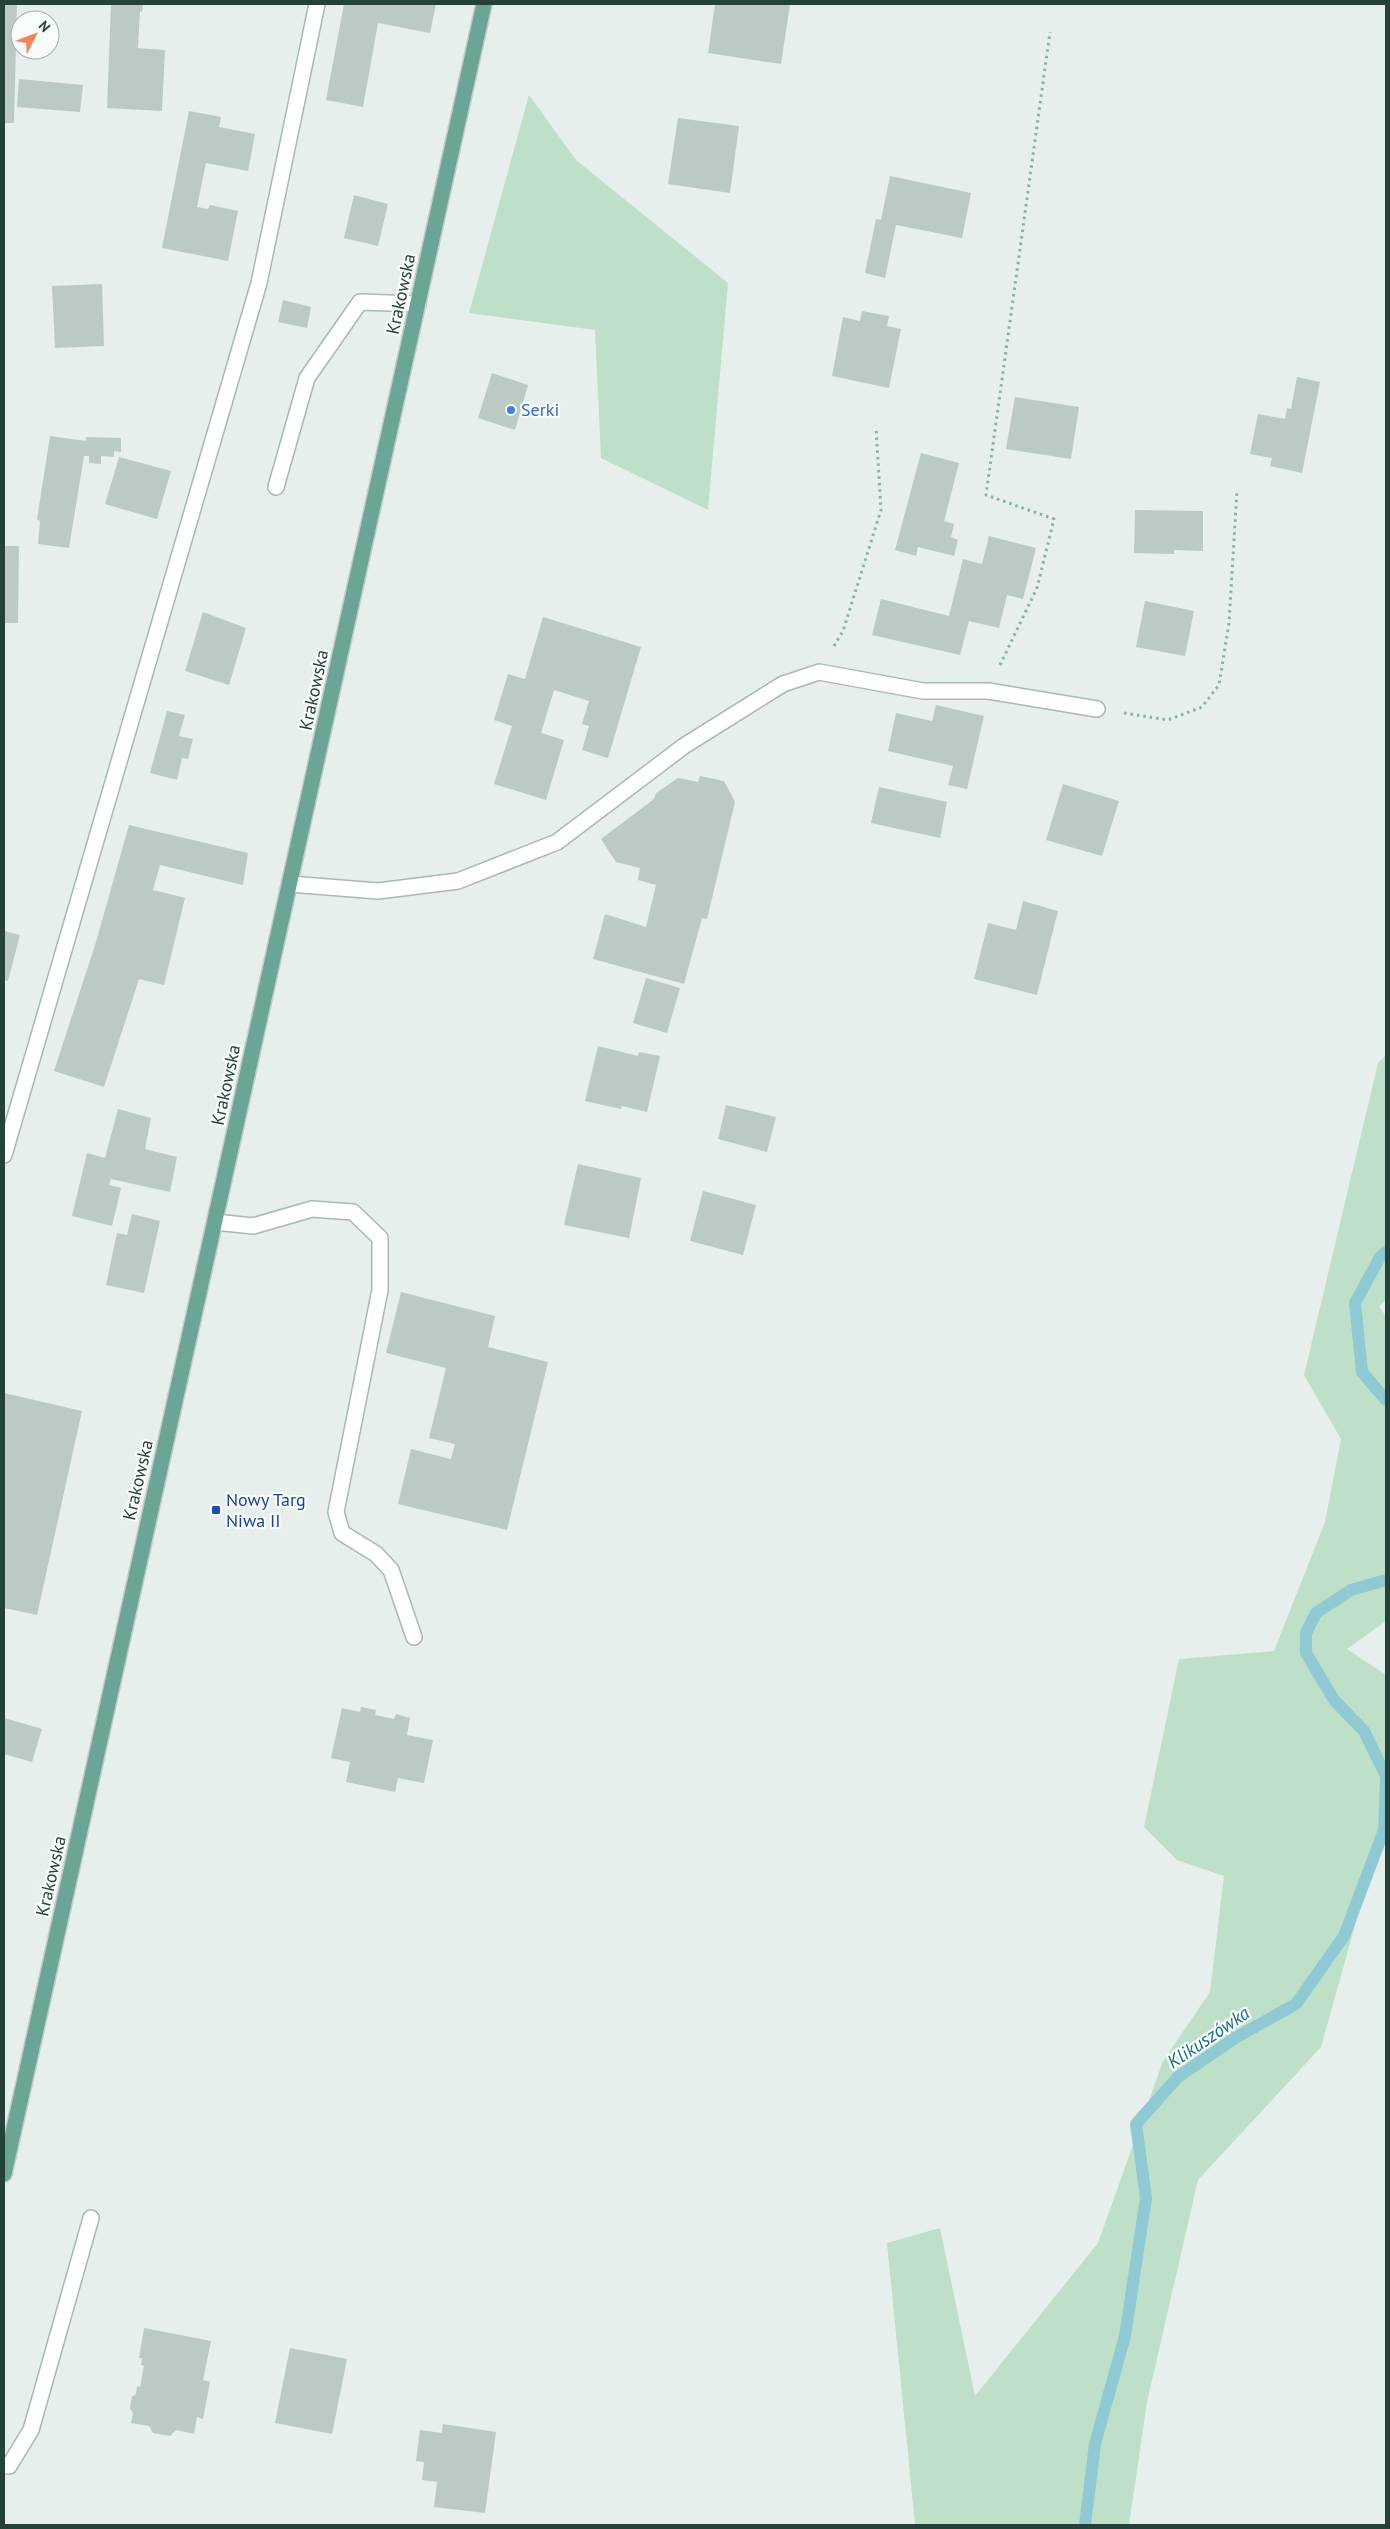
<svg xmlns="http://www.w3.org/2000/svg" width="1390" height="2529" font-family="'PT Sans',sans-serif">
	<rect width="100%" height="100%" fill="#e6efeb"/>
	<g fill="#bfe0c8">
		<polygon points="529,95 576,160 728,283 708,510 601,458 595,330 469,313"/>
		<polygon points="1386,1055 1386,1300 1379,1307 1386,1316 1386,1621 1347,1649 1386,1675 1386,1833 1376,1851 1321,2047 1198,2180 1147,2402 1129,2525 915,2525 887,2243 940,2228 975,2396 1098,2243 1163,2061 1210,1992 1224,1876 1177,1860 1144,1827 1179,1659 1274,1651 1325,1522 1341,1439 1304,1375 1378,1063"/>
	</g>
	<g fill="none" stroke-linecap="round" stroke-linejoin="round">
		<g stroke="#8ec9d4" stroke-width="12">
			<polyline points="1386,1252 1380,1257 1355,1303 1362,1372 1386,1400"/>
			<polyline points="1386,1580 1351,1590 1316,1613 1306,1633 1306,1653 1334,1700 1364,1731 1386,1776"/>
			<polyline points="1085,2525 1095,2444 1125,2336 1146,2198 1136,2124 1178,2077 1235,2038 1296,2004 1344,1936 1384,1830 1386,1780"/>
		</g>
	</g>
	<g fill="#bbcac4">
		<polygon points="4,4 17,4 14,123 4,123"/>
		<polygon points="111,4 143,4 142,12 140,11 138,48 165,50 162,111 107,108"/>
		<polygon points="344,4 436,4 430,33 378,23 363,107 326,100"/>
		<polygon points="715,4 790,4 781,64 708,53"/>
		<polygon points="19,79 83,85 80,112 17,107"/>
		<polygon points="189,111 221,117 219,127 255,134 248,171 206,163 197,207 208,209 210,205 238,211 228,261 162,248"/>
		<polygon points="678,118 739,126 730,193 668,184"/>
		<polygon points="890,176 971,193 962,238 896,225 885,278 865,273 876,219 881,220"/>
		<polygon points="354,195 388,204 378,246 344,238"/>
		<polygon points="102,284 104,346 55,348 52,286"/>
		<polygon points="283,300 311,307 307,328 278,322"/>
		<polygon points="862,311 889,316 887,326 901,329 889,388 832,376 843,317 860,321"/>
		<polygon points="492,373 528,385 515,430 478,418"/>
		<polygon points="1297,377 1320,382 1302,473 1270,466 1272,458 1250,454 1258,414 1285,419 1287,408 1291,409"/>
		<polygon points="1015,397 1079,407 1071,459 1006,449"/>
		<polygon points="50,436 86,441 86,437 121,438 121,452 114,451 114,457 101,456 101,464 89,463 89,456 84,456 69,548 38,544 40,521 37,519"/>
		<polygon points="921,453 959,463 944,521 954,524 951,537 958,540 954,556 918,547 916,556 895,550"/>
		<polygon points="119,457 171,471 157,519 105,504"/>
		<polygon points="1135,510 1203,511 1203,551 1174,550 1174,554 1134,553"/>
		<polygon points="989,536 1036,548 1023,599 1007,595 999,628 969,621 960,655 872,635 881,599 949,616 963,559 982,564"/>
		<polygon points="4,546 19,546 18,623 4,623"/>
		<polygon points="1145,601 1194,611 1185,656 1136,647"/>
		<polygon points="203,612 246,628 229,685 185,671"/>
		<polygon points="543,617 641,647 608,758 582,750 589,726 582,724 589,701 554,690 541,733 564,740 546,800 494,784 512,726 494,720 508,674 525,679"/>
		<polygon points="936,705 984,716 967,789 948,785 953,766 888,751 896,713 932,721"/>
		<polygon points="167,711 185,715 179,736 193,739 188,759 182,758 177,780 150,773"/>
		<polygon points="700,776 724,781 735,802 707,919 702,918 684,984 593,959 605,914 646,927 656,885 638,880 640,868 616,862 601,839 654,799 656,793 678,778 698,782"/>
		<polygon points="1063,784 1119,801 1102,856 1046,840"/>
		<polygon points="879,787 947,802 940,838 871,823"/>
		<polygon points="129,825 248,853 243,885 160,865 153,890 185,898 164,985 139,979 104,1087 54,1071 96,942"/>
		<polygon points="1023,901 1058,911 1037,995 974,979 988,923 1016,930"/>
		<polygon points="4,931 20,935 8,981 4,980"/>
		<polygon points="646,978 680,988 667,1033 633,1023"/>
		<polygon points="598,1046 638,1056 639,1052 660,1056 647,1112 622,1106 621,1109 585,1101"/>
		<polygon points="726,1105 776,1117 767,1152 718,1139"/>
		<polygon points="118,1109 151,1118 145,1149 177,1157 170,1192 111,1179 109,1185 121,1188 112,1226 72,1216 87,1153 105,1158"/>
		<polygon points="578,1164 641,1178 629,1238 564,1225"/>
		<polygon points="703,1191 756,1205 743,1255 690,1241"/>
		<polygon points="132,1214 160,1221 144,1293 106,1285 117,1233 127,1235"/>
		<polygon points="401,1292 495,1316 488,1347 548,1362 507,1530 398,1504 411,1449 451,1459 455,1444 429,1438 446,1368 386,1353"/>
		<polygon points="4,1393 82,1411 37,1615 4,1608"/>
		<polygon points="361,1707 376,1710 375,1715 394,1719 396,1714 410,1718 407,1735 433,1740 424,1783 398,1778 395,1792 346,1782 350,1762 331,1758 342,1708 360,1712"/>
		<polygon points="4,1718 42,1729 32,1762 4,1754"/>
		<polygon points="144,2328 211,2341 203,2380 210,2382 203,2419 197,2417 194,2434 176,2430 170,2436 153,2433 149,2426 131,2423 133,2413 130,2408 132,2397 136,2394 137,2386 140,2387 144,2366 141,2365 142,2358 139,2358"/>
		<polygon points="290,2348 347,2359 332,2434 275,2423"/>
		<polygon points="443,2424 496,2432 485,2513 434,2507 437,2482 422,2480 424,2462 416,2461 420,2430 442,2433"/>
	</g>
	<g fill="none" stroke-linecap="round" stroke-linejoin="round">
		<g stroke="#a8b8b2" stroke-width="18">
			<g id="minor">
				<polyline points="276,487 307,378 360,302 418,304"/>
				<polyline points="290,884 378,891 458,881 557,842 684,746 783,684 819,672 923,691 988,691 1097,709"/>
				<polyline points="4,1155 259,283 317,4"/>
				<polyline points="215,1222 253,1226 312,1209 353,1212 380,1238 380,1290 336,1512 342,1533 376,1554 391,1570 414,1637"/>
				<polyline points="4,2466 9,2466 31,2430 91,2218"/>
			</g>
		</g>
		<g stroke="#c2cac8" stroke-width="18">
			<polyline id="major" points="4,2174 484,4"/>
		</g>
		<g stroke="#86b3a5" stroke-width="3" stroke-dasharray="2.5 4" stroke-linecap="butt">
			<polyline points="834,646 843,631 881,510 876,428"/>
			<polyline points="1000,665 1037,588 1054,519 986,495 1050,32"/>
			<polyline points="1124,713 1168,720 1202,707 1219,685 1229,623 1237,490"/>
		</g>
		<use href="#minor" stroke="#fff" stroke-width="15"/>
		<use href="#major" stroke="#6aa596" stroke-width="15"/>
	</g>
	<circle fill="#3f7fe0" stroke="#f7fbf9" stroke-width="2" cx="511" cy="410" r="5"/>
	<rect fill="#1a4fb4" stroke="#f7fbf9" stroke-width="2" x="211" y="1505" width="10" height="10" rx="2.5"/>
	<g text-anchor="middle" stroke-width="4.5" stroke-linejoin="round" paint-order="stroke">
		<g font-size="18" fill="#24423a" stroke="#f7fbf9">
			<text transform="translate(401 294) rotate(-78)" y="6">Krakowska</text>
			<text transform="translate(314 690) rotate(-78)" y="6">Krakowska</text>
			<text transform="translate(226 1085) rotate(-78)" y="6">Krakowska</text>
			<text transform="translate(138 1480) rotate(-77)" y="6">Krakowska</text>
			<text transform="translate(51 1876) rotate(-77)" y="6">Krakowska</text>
		</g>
		<g font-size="18" fill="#366cbe" stroke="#f7fbf9" text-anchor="start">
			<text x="521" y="416">Serki</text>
		</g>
		<g font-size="18" fill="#164399" stroke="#f7fbf9" text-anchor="start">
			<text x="226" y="1506">Nowy Targ<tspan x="226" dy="21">Niwa II</tspan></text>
		</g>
		<g font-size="19" font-style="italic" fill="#1c6f80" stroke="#f7fbf9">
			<text transform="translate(1208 2037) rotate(-34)" y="7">Klikuszówka</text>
		</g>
	</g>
	<rect width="1390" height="2529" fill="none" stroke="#24423a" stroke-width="10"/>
	<g transform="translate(35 35) rotate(48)"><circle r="24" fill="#f7fbf9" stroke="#a3b1ad"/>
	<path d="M0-4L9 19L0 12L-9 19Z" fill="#f4845f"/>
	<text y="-8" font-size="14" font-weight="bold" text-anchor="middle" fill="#24423a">N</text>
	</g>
</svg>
